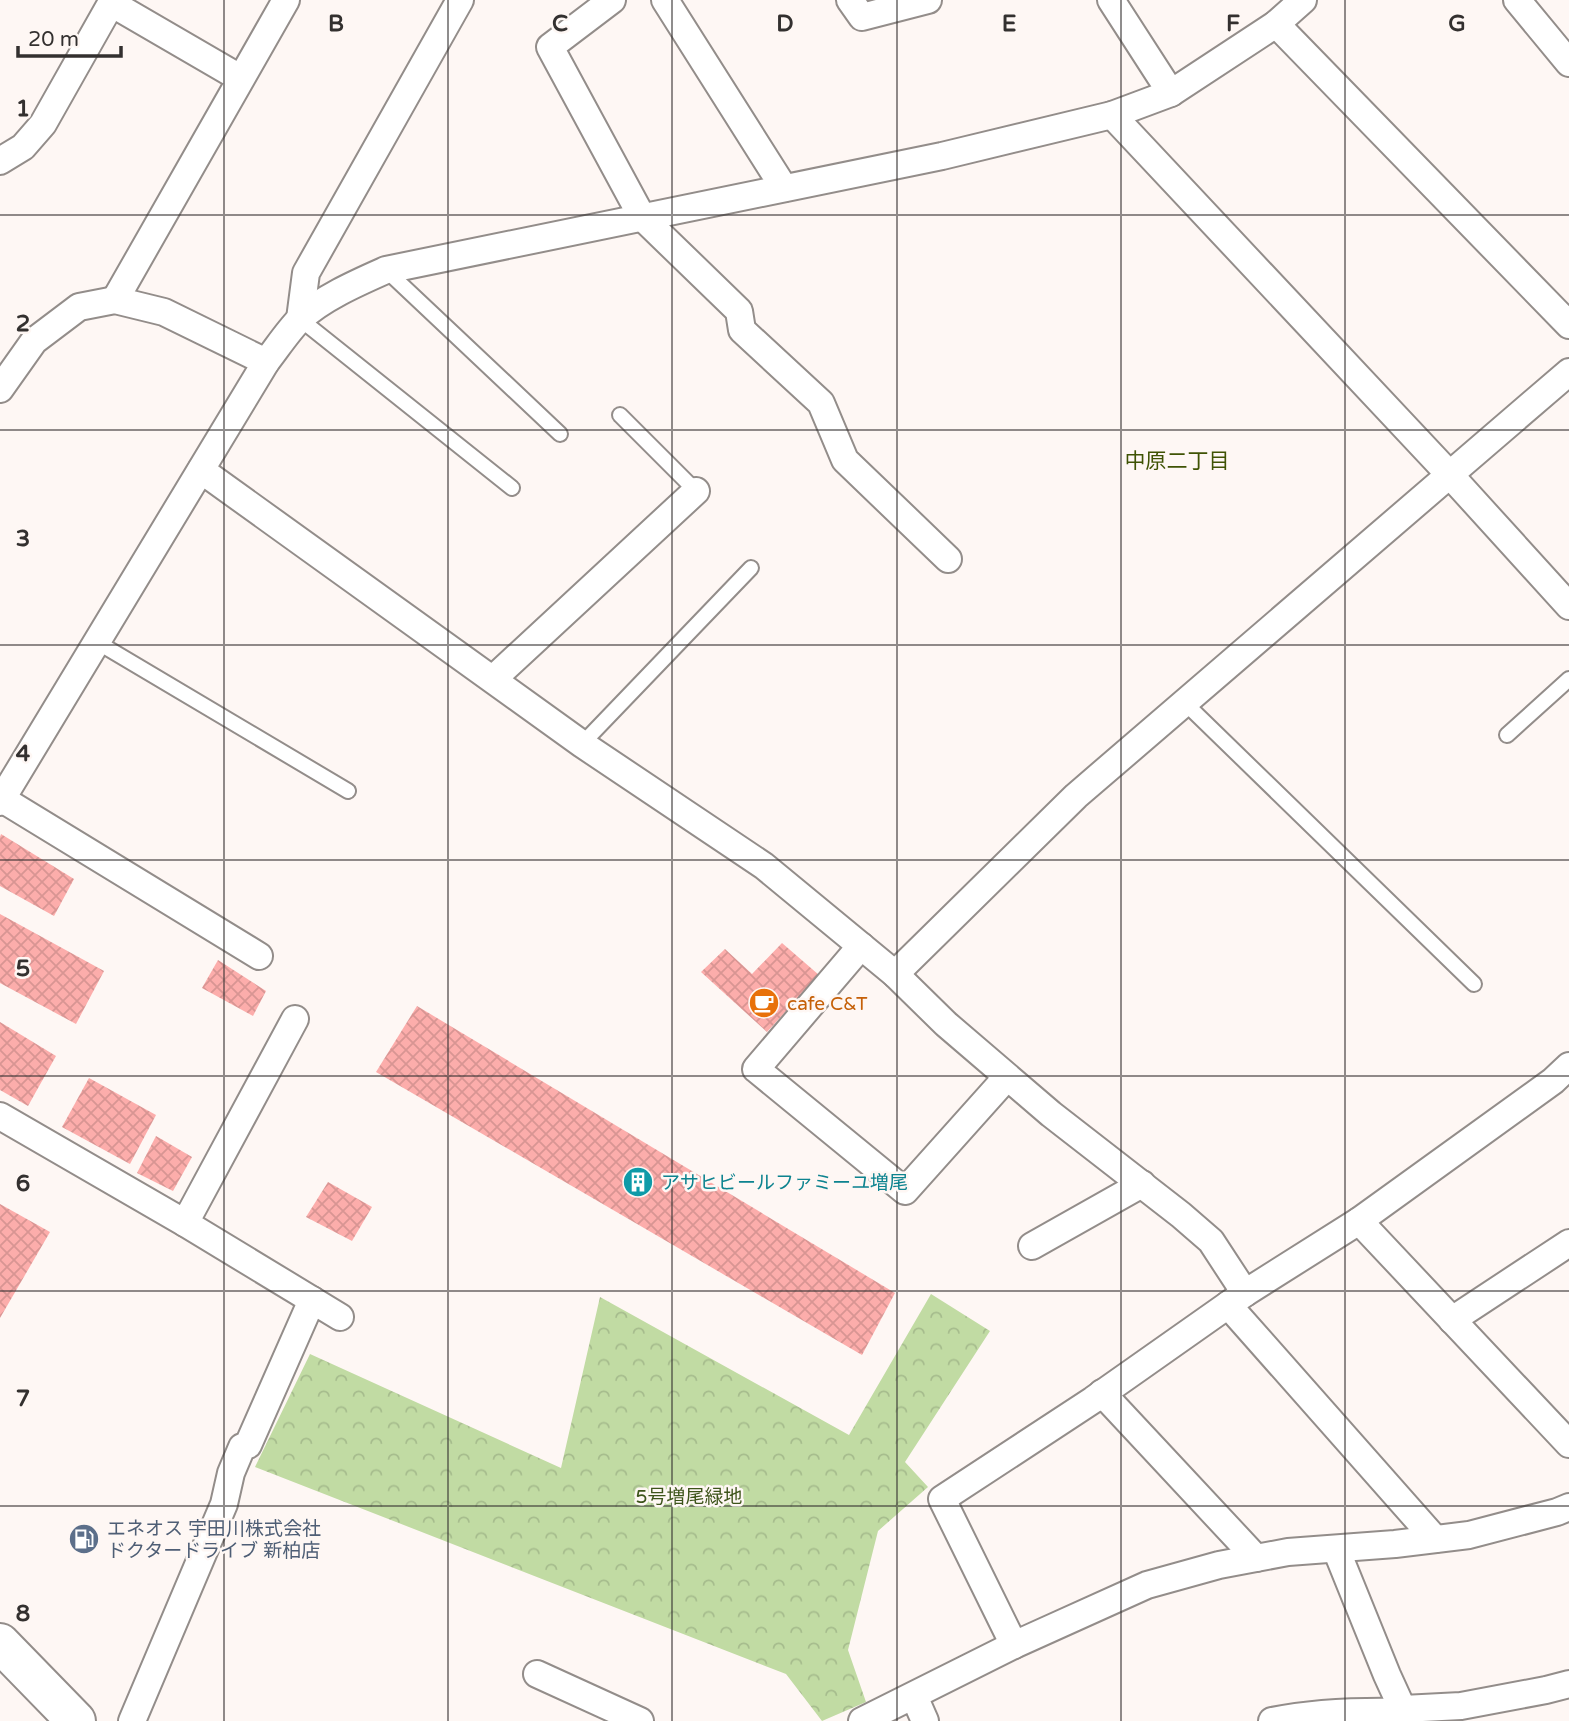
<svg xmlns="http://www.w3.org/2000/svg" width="1569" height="1721" font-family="'Varela Round','Noto Sans JP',sans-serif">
	<defs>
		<pattern id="forest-crowns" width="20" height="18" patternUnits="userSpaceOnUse" patternTransform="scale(1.75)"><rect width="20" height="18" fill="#c1dba3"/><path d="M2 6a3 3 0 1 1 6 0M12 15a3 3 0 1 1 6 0" fill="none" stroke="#a6bc8d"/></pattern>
		<pattern id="building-cross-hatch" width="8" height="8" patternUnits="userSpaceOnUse" patternTransform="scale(1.75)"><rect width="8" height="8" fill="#fcadab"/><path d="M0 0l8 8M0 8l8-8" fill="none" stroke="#d89593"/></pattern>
	</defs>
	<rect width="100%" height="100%" fill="#fef7f4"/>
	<polygon fill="url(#forest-crowns)" points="931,1294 990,1331 905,1462 928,1487 878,1531 848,1650 866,1702 822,1721 786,1674 255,1467 310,1354 561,1468 600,1297 849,1435"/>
	<g fill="url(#building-cross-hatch)">
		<polygon points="1,834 74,879 54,916 0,886 0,837"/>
		<polygon points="0,914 104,971 76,1024 0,983"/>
		<polygon points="782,943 819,975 767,1032 701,972 725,949 752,974"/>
		<polygon points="218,960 266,991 253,1016 202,988"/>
		<polygon points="417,1006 895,1293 862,1355 376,1072"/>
		<polygon points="0,1022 56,1056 28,1106 0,1090"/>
		<polygon points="89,1078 156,1115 130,1164 62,1127"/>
		<polygon points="156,1136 192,1157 173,1191 137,1173"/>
		<polygon points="328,1182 372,1207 352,1241 306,1217"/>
		<polygon points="0,1204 50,1232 0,1318"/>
	</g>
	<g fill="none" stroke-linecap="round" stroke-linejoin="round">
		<g stroke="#938d8a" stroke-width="18">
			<g id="lane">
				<polyline points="386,270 560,434"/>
				<polyline points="300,319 512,488"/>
				<polyline points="620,415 696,491"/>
				<polyline points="97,642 348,791"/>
				<polyline points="1184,702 1474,984"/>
				<polyline points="1507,735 1569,679"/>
				<polyline points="582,744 751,568"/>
			</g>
		</g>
		<g stroke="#938d8a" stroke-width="30">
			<g id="street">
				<polyline points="612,0 550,47 642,217 739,311 742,330 821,403 845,460 948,559"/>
				<polyline points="665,0 784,188"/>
				<polyline points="850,0 862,17 928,0"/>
				<polyline points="1111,0 1171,93"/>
				<polyline points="1517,0 1569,63"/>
				<polyline points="111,3 240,78"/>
				<polyline points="1276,24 1569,325"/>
				<polyline points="1112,115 1450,475 1569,606"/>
				<polyline points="0,161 23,147 43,124 113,0"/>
				<polyline points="115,300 286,0"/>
				<polyline points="300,319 306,273 460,0"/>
				<polyline points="0,389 34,341 79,307 115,300 164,312 266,362"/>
				<polyline points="201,470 582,744 764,866 895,974 946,1024 1051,1114 1181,1215 1211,1241 1245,1293"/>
				<polyline points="493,679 696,491"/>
				<polyline points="2,799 259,956"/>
				<path d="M0 802 266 362C277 348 288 331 300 319 322 298 359 282 386 270L942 156 1112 115 1171 93 1276 24 1303 0"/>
				<polyline points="861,946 756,1069 905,1191 1007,1077"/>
				<polyline points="895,974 1076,796 1569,372"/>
				<polyline points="0,1116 185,1223 340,1317"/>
				<polyline points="1359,1221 1569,1444"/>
				<polyline points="185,1223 295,1019"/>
				<polyline points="1032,1246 1142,1184"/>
				<polyline points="1228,1305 1435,1539"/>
				<polyline points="1452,1320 1569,1243"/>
				<polyline points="1102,1393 1256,1558"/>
				<polyline points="1336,1549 1387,1675 1408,1721"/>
				<polyline points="1014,1645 942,1499 1093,1400 1245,1293 1359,1221 1553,1081 1569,1066"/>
				<polyline points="537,1674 640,1721"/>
				<polyline points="914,1696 925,1721"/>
				<polyline points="1403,1709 1461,1706 1546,1690 1569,1684"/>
				<polyline points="132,1721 224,1504 231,1473 242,1447 248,1445 312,1300"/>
				<polyline points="862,1721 1014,1645 1147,1585 1219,1565 1288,1552 1395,1544 1469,1535 1557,1512 1569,1507"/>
				<path d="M1272 1721C1316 1712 1359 1711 1404 1712"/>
			</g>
		</g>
		<g stroke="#938d8a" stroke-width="42">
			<polyline id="secondary" points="0,1643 76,1721"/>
		</g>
		<use href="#lane" stroke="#fff" stroke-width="14"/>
		<use href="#street" stroke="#fff" stroke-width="26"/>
		<use href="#secondary" stroke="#fff" stroke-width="38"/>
	</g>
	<path fill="none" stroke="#33302f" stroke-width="2" stroke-opacity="0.55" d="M224 0V1721M448 0V1721M672 0V1721M897 0V1721M1121 0V1721M1345 0V1721M0 215H1569M0 430H1569M0 645H1569M0 860H1569M0 1076H1569M0 1291H1569M0 1506H1569"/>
	<defs>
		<g id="cafe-disc" transform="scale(1.575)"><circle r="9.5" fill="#e8710a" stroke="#fef7f4"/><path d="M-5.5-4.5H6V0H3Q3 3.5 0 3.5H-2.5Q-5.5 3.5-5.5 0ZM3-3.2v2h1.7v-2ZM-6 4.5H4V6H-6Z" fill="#fff"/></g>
		<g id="building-disc" transform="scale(1.575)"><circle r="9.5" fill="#0f9aa8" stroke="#fef7f4"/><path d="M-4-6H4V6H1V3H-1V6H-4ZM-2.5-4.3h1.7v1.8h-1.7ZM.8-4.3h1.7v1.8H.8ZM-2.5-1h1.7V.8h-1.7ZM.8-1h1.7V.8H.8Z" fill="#fff"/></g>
		<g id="fuel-disc" transform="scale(1.575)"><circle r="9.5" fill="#5c6f8a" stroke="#fef7f4"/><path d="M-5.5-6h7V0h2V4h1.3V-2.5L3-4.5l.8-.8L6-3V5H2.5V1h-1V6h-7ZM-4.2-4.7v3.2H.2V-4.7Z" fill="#fff"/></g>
	</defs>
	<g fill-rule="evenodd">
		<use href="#cafe-disc" x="764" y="1003"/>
		<use href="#building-disc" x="638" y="1182"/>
		<use href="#fuel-disc" x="84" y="1539"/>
	</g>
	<g text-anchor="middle" stroke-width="5" stroke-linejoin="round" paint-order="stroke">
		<g font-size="19" fill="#c56008" stroke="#fef7f4" text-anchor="start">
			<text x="787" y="1010">cafe C&amp;T</text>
		</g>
		<g font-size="19" fill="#0d838f" stroke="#fef7f4" text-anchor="start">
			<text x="661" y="1189">アサヒビールファミーユ増尾</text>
		</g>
		<g font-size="19" fill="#3d541a" stroke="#fef7f4">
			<text x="689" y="1503">5号増尾緑地</text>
		</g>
		<g font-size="19" fill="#4e5e75" stroke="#fef7f4" text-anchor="start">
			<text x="107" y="1535">エネオス 宇田川株式会社<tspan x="107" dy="22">ドクタードライブ 新柏店</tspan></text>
		</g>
		<g font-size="21" fill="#3f5304" stroke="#fef7f4">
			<text x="1177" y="468">中原二丁目</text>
		</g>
	</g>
	<g font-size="23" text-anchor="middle" font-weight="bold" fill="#33302f" stroke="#fef7f4" stroke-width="5" stroke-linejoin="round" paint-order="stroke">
		<text x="336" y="31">B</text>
		<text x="560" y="31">C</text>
		<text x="785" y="31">D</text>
		<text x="1009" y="31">E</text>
		<text x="1233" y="31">F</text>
		<text x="1457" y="31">G</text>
		<text x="23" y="116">1</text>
		<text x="23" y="331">2</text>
		<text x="23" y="546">3</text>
		<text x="23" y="761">4</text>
		<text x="23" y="976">5</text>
		<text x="23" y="1191">6</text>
		<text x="23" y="1406">7</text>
		<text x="23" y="1621">8</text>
	</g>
	<path d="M18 46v10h103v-10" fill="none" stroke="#33302f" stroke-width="3.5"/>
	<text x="28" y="46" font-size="21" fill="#33302f" stroke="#fef7f4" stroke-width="5" paint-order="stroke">20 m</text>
</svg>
